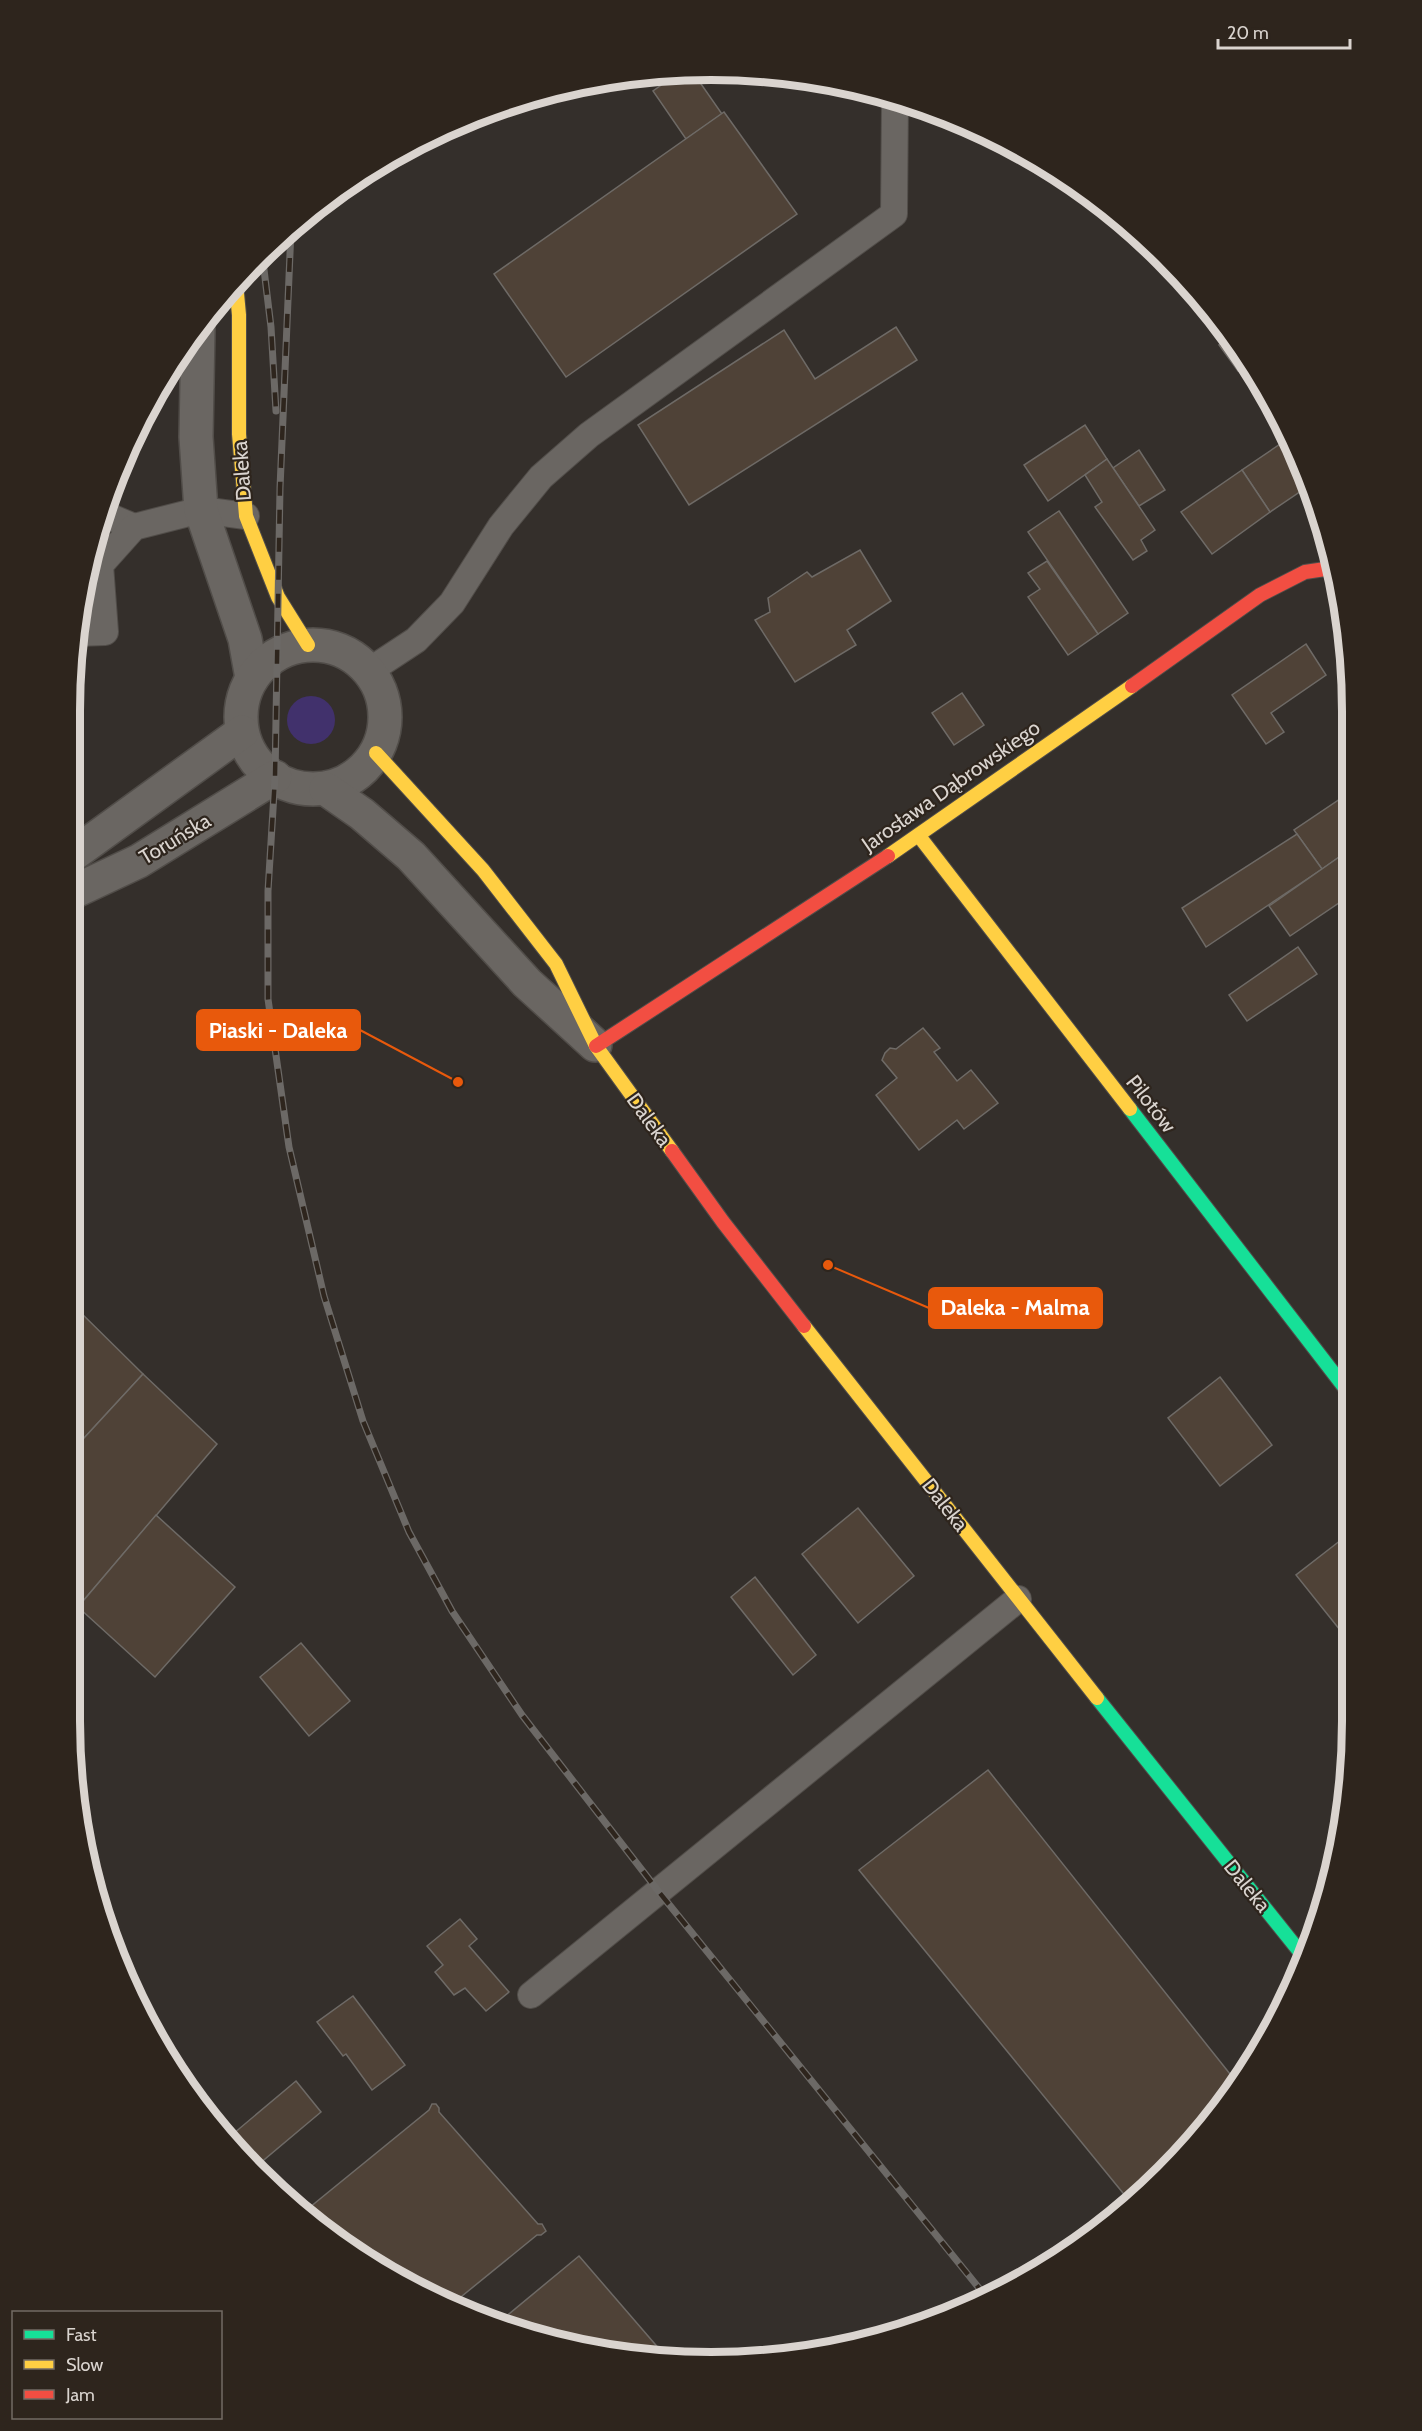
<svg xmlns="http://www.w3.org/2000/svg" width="1422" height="2431" font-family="Cabin,sans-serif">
	<rect width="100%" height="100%" fill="#342f2b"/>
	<circle fill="#41316c" cx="311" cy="720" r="24"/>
	<g fill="#4f4237" stroke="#6e6a66" stroke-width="1.5">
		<polygon points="692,71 722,114 686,139 653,91 680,72"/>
		<polygon points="724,112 797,214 566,377 494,274"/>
		<polygon points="1059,173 1067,177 1088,194 1080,201"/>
		<polygon points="896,327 917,360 689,505 638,425 784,330 815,379"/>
		<polygon points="1228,339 1247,364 1238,371 1219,345"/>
		<polygon points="1085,425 1107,459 1048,501 1024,465"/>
		<polygon points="1289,438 1310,485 1270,512 1242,470"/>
		<polygon points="1139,450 1165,490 1139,506 1113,468"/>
		<polygon points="1107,459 1155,530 1141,540 1147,551 1133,560 1095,507 1102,502 1085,475"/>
		<polygon points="1242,470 1270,512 1212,554 1181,512"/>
		<polygon points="1059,511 1128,613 1098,634 1028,532"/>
		<polygon points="860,550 891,601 847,630 856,645 795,682 755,620 770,612 768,598 807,572 812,577"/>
		<polygon points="1047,561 1098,634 1068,655 1028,597 1040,589 1028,573"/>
		<polygon points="1306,644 1326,675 1271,713 1284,732 1266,744 1232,695"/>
		<polygon points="962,693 984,725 954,745 932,713"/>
		<polygon points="1352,791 1352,848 1322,869 1294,830"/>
		<polygon points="1297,834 1322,869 1206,947 1182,908"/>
		<polygon points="1352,848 1352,869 1342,855"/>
		<polygon points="1342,855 1352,869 1352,894 1290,936 1269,906"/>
		<polygon points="1298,947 1317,974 1247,1021 1229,995"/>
		<polygon points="923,1028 940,1048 934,1052 957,1081 971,1070 998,1103 964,1129 957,1120 919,1150 876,1095 897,1078 882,1060 885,1053 890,1048 896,1049"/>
		<polygon points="73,1305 143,1374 73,1450"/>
		<polygon points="143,1374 217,1444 78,1607 74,1603 73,1450"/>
		<polygon points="1220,1377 1272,1445 1220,1486 1168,1418"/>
		<polygon points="858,1508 914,1576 858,1623 802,1554"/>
		<polygon points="156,1515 235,1587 155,1677 78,1607"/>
		<polygon points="1341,1540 1352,1554 1352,1645 1296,1575"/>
		<polygon points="755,1577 816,1655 793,1675 731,1597"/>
		<polygon points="301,1643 350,1701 309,1736 260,1677"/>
		<polygon points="988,1770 1238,2084 1132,2204 859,1870"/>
		<polygon points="460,1919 477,1939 469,1946 509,1992 486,2011 465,1988 454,1995 435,1972 443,1965 427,1946"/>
		<polygon points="353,1996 405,2065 372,2090 346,2054 343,2056 317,2022"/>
		<polygon points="296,2081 321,2112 253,2169 227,2139"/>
		<polygon points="432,2104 436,2104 439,2108 439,2112 538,2224 542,2224 546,2231 541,2235 537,2235 451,2305 427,2296 354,2254 304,2212 429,2110"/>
		<polygon points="579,2256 667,2358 628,2357 545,2340 498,2323"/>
	</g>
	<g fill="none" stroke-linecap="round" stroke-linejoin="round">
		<g stroke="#514d49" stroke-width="28">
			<g id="lane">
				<polyline points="101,513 134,527"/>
				<polyline points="77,633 105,632 100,565 134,527 201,510 246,516"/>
				<polyline points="369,671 416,640 452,603 501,526 541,477 589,435 894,214 895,99"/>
				<polyline points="531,1995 1018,1599"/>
			</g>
		</g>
		<g stroke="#514d49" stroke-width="36">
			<g id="street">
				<polyline points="198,329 196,437 201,510 245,639 252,678"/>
				<circle cx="313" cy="717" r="72"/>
				<polyline points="326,789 362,814 411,856 527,983 595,1045"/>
				<polyline points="71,856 242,732"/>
				<polyline points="71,893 139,861 275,777"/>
			</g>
		</g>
		<g stroke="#514d49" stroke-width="16">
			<g id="fast">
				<polyline points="1130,1109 1352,1397"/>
				<polyline points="1097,1698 1304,1957"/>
			</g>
		</g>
		<g stroke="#514d49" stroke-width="16">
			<g id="slow">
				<polyline points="236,283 239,315 239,434 246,516 278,597 308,645"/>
				<polyline points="376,753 483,870 556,964 596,1046 672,1151"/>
				<polyline points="919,836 1130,1109"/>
				<polyline points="888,856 1132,686"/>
				<polyline points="804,1326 1097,1698"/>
			</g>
		</g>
		<g stroke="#514d49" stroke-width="16">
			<g id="jam">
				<polyline points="1132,686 1260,595 1305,572 1332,568"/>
				<polyline points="596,1046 888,856"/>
				<polyline points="672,1151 723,1222 804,1326"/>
			</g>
		</g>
		<use href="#lane" stroke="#6a6662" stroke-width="26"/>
		<use href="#street" stroke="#6a6662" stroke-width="33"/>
		<use href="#fast" stroke="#16e098" stroke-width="14"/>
		<use href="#slow" stroke="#ffcf43" stroke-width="14"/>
		<use href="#jam" stroke="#f24e42" stroke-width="14"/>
		<g stroke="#6c6966" stroke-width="7">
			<g id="rail">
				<polyline points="291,230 280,488 275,777 268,891 268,999 289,1147 324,1296 363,1421 409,1532 452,1611 522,1715 659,1892 987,2298"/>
				<polyline points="262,253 271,327 276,411"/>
			</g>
		</g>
		<use href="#rail" stroke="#2e251d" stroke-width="4.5" stroke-dasharray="14" stroke-linecap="butt"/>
	</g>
	<g text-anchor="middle" stroke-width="4.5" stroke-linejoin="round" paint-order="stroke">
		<g font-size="21" fill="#dad4cf" stroke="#2e251d">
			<text transform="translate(242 471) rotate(-94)" y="7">Daleka</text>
			<text transform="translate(951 786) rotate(-35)" y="7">Jarosława Dąbrowskiego</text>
			<text transform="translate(175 839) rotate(-31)" y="7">Toruńska</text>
			<text transform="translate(1151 1104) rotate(52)" y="7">Pilotów</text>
			<text transform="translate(649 1120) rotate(54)" y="7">Daleka</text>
			<text transform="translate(945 1505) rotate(52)" y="7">Daleka</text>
			<text transform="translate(1247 1886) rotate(51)" y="7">Daleka</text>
		</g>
	</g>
	<path d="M0 0H1422V2431H0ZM711 80H711A631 631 0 0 1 1342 711V1721A631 631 0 0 1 711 2352H711A631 631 0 0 1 80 1721V711A631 631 0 0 1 711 80Z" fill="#2e251d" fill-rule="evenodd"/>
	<path fill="none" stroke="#dad4cf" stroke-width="8" d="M711 80H711A631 631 0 0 1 1342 711V1721A631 631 0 0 1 711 2352H711A631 631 0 0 1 80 1721V711A631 631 0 0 1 711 80Z"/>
	<path fill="none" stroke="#e8590c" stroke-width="2" d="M458 1082L360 1030M828 1265L929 1308"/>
	<g fill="#e8590c" stroke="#2e251d" stroke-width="2">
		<circle cx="458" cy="1082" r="6"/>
		<circle cx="828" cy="1265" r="6"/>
	</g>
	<g fill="#e8590c" stroke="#e8590c" stroke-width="2">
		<rect x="197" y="1010" width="163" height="40" rx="6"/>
		<rect x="929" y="1288" width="173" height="40" rx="6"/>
	</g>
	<g font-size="22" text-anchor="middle" font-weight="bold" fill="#fff">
		<text x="278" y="1038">Piaski - Daleka</text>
		<text x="1015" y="1315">Daleka - Malma</text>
	</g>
	<rect x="12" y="2311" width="210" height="108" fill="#2e251d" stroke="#736b64" stroke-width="1.5"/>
	<rect x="24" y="2330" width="30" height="9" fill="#16e098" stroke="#736b64" stroke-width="1.5"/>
	<text x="66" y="2341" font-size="18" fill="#dad4cf">Fast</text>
	<rect x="24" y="2360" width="30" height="9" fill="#ffcf43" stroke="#736b64" stroke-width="1.5"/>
	<text x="66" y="2371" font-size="18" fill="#dad4cf">Slow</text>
	<rect x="24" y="2390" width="30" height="9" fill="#f24e42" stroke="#736b64" stroke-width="1.5"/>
	<text x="66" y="2401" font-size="18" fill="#dad4cf">Jam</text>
	<path d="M1218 39v9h132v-9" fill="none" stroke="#dad4cf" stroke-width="3"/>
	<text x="1227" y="39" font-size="18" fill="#dad4cf" stroke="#2e251d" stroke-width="4.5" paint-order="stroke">20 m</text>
</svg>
